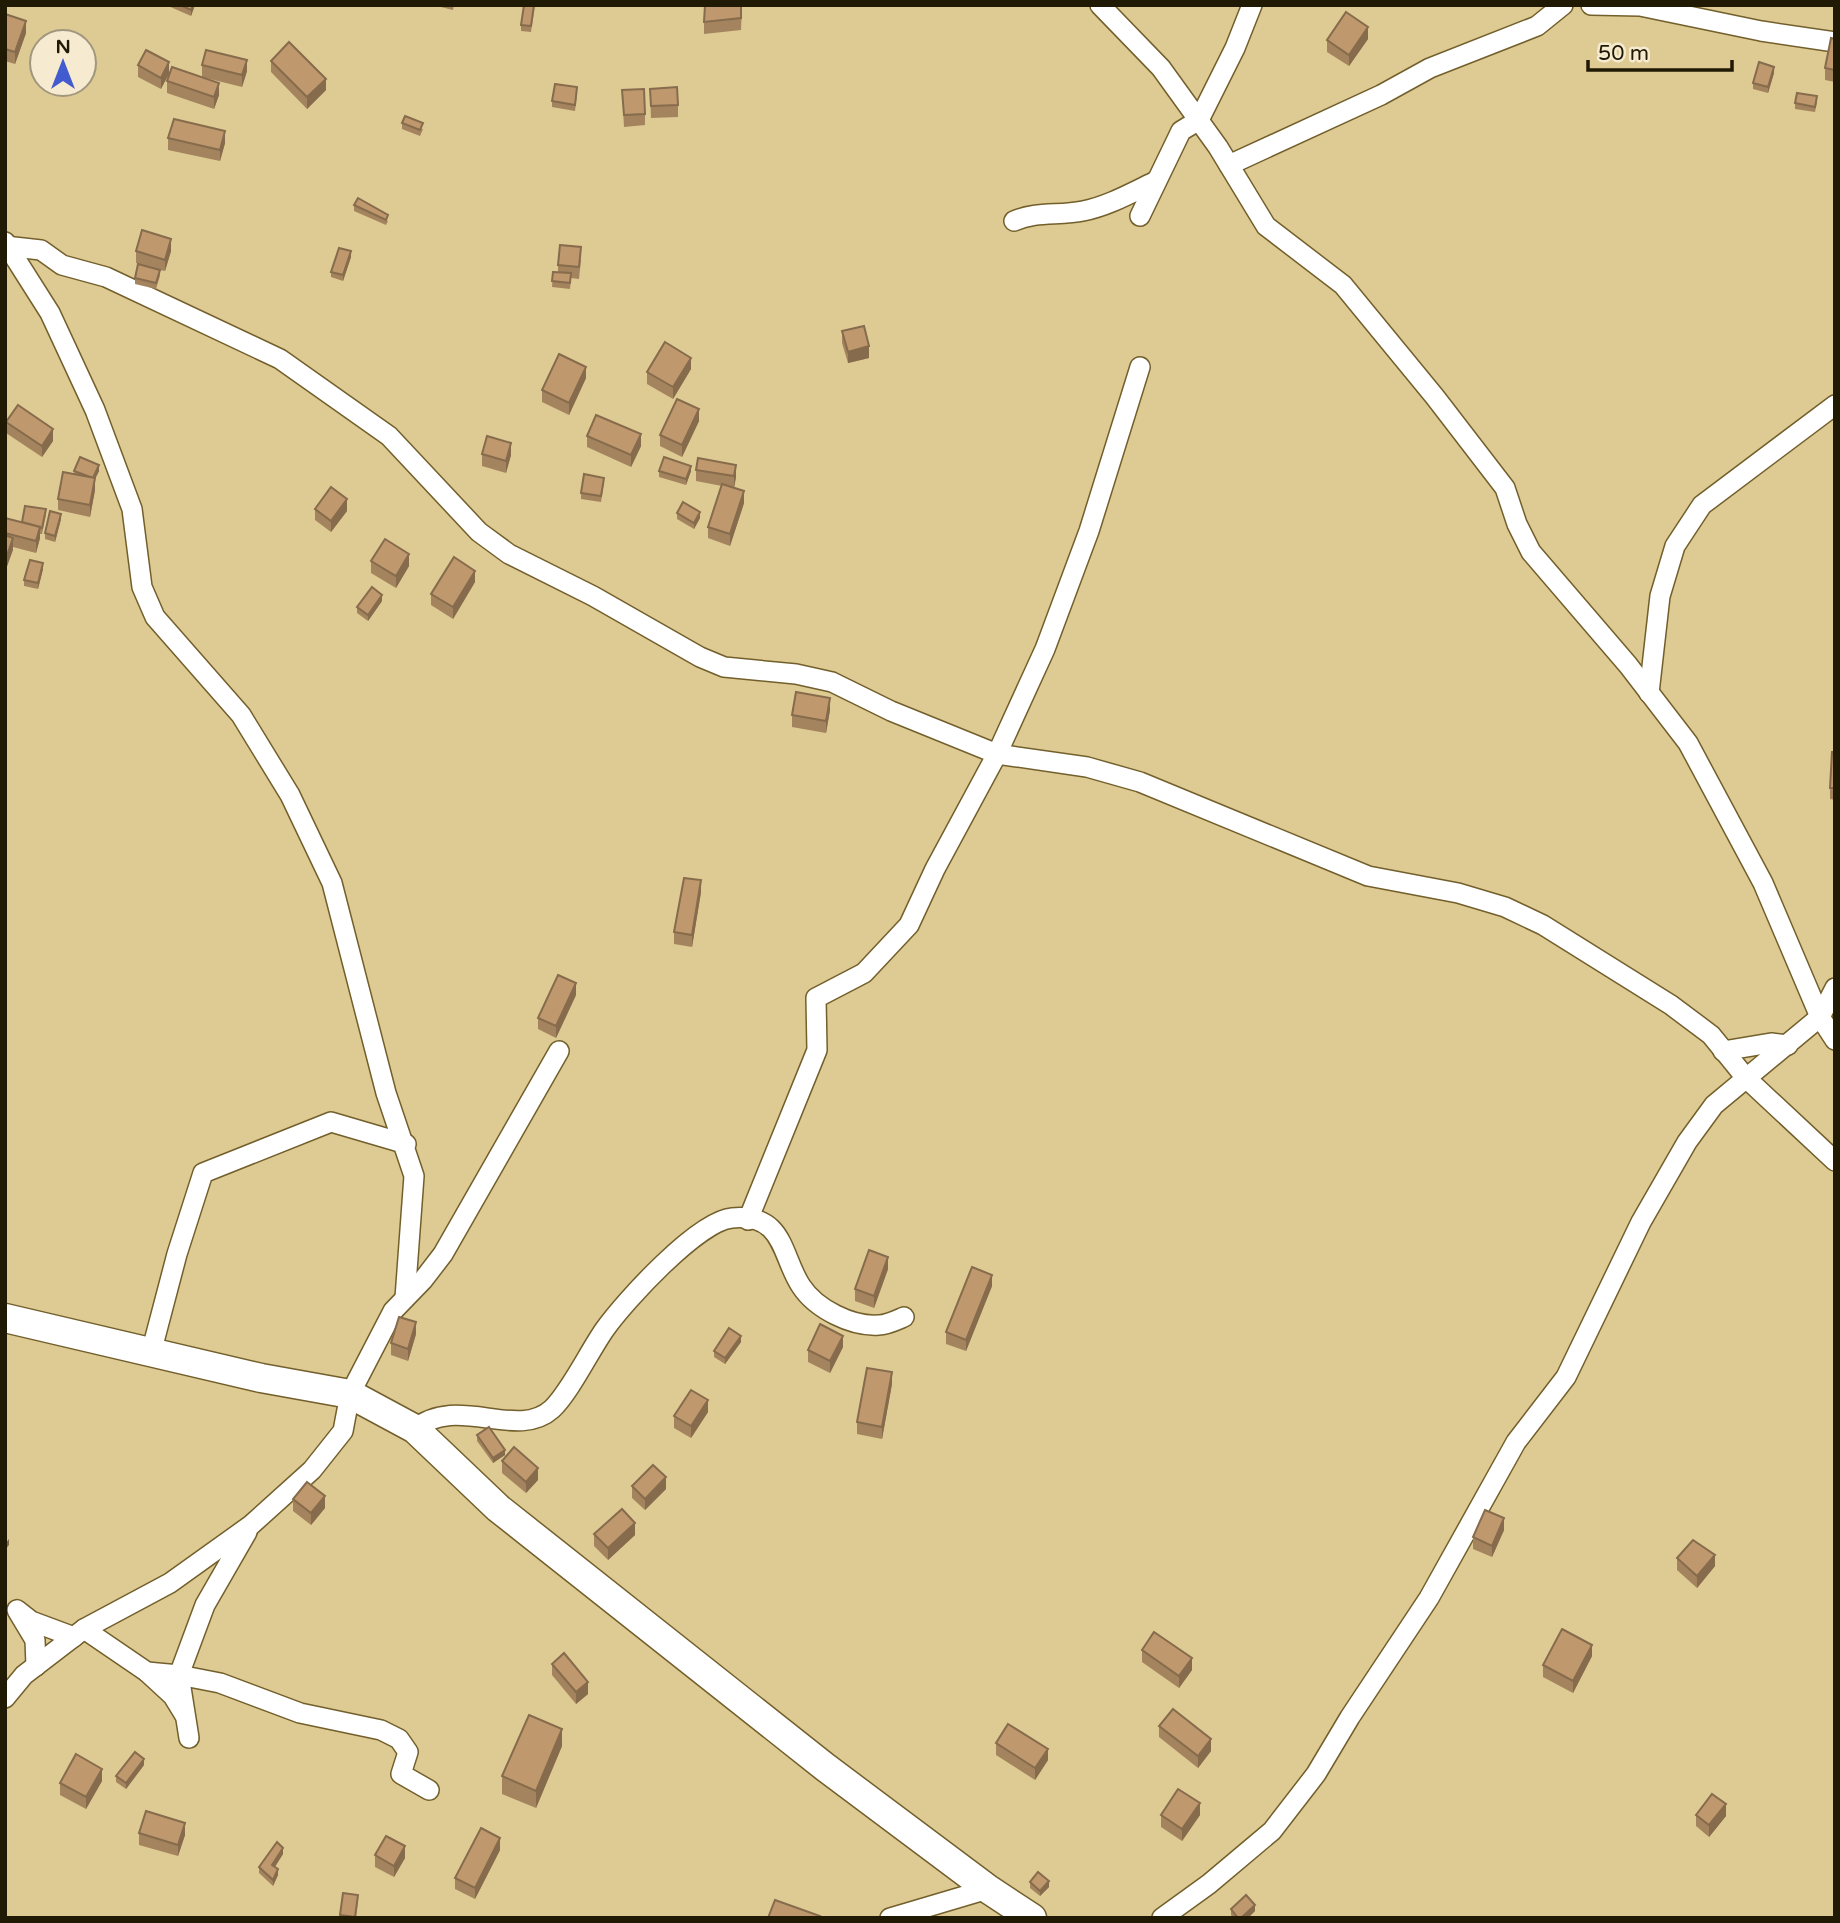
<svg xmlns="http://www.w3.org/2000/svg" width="1840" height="1923" font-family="'Varela Round',sans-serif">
	<rect width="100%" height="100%" fill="#deca93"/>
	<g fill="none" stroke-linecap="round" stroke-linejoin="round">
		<g stroke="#725f2b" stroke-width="22">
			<g id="minor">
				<polyline points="1100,5 1161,68 1218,147 1266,226 1343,285 1435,397 1505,488 1517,524 1531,552 1628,665 1688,743 1763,883 1820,1017 1835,1040"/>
				<polyline points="1591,5 1640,6 1761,31 1835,42"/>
				<polyline points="1229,165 1381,95 1430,68 1537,26 1563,5"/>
				<polyline points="1140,216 1181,131 1199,120 1235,48 1252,5"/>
				<path d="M1014 221C1036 211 1059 216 1083 211 1108 206 1131 193 1154 182"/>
				<polyline points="5,242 50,313 95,410 132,509 142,587 155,617 241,715 290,795 332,883 386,1093 414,1176 405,1298"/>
				<polyline points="5,246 41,250 62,265 106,277 280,359 389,436 479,532 509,554 593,596 700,657 724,667 796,674 832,682 891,711 997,754 1087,767 1140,782 1368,876 1458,893 1505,907 1543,925 1671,1005 1711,1035 1746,1078 1835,1161"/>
				<polyline points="1649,693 1660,596 1675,546 1702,505 1835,405"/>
				<polyline points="1723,1051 1771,1043 1788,1045"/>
				<polyline points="748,1220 817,1050 816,998 864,973 909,925 935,869 997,754 1045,649 1089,531 1140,367"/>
				<polyline points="151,1353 177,1254 203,1173 331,1122 406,1144"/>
				<path d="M415 1429C457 1394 517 1441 552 1409 570 1392 590 1350 605 1329 625 1301 698 1221 732 1218 785 1213 781 1256 801 1286 816 1309 852 1327 879 1325 887 1325 897 1320 904 1317"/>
				<polyline points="247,1532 205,1605 179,1675 220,1683 300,1713 381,1730 399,1739 408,1752 401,1774 429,1790"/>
				<polyline points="84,1629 147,1672 179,1675 189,1738"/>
				<polyline points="36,1666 35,1640 17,1610 31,1621 74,1637"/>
				<polyline points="147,1672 173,1696 184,1714"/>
				<polyline points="5,1698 24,1675 84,1629 170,1583 251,1525 312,1470 343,1431 350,1394 393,1311 423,1280 443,1254 559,1051"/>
				<polyline points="890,1918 988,1889"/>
				<polyline points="1162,1918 1209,1884 1272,1831 1316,1774 1350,1717 1429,1598 1516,1442 1566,1377 1641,1222 1687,1142 1714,1105 1820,1017 1835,988"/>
			</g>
		</g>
		<g stroke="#725f2b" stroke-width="31">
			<polyline id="secondary" points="5,1318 261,1378 350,1394 415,1429 498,1508 825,1767 988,1889 1032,1918"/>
		</g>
		<use href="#minor" stroke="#fff" stroke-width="19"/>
		<use href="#secondary" stroke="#fff" stroke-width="28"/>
	</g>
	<g fill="#a4845e">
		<polygon points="166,5 195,5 191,16"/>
		<polygon points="441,5 454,5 453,10 441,7"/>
		<polygon points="535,5 531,32 521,31 521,25"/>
		<polygon points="742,5 741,30 704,34 704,22"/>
		<polygon points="5,14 26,33 15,64 5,61"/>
		<polygon points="1368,39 1349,66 1327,52 1327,40"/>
		<polygon points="1835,39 1835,82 1825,80 1825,68"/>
		<polygon points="271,61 326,90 307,109 271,72"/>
		<polygon points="169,62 161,89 138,77 138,65"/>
		<polygon points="202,65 247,71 242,87 202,77"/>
		<polygon points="1774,73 1768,93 1753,89 1753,83"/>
		<polygon points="167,81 219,95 214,109 167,93"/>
		<polygon points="650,89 678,105 678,117 651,118"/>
		<polygon points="622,90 645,114 645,125 624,127"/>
		<polygon points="577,93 575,111 552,107 552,101"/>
		<polygon points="1817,102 1815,112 1795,109 1795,103"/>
		<polygon points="402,123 423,129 420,136 402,129"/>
		<polygon points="168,138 225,143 220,161 168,150"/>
		<polygon points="354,205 388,221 386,225 354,211"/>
		<polygon points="136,251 171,251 165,271 160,270 160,276 156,289 135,284 135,278 160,270 136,263"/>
		<polygon points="351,257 343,281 331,277 331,272"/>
		<polygon points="581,259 579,279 571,278 570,289 552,287 553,272 558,273 558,265"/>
		<polygon points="842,331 869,358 848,363 842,343"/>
		<polygon points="691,369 673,399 647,384 647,372"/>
		<polygon points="586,378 569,415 542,402 542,390"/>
		<polygon points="699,421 682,457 660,446 660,435"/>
		<polygon points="6,422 53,441 42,457 6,433"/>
		<polygon points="587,436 641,446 631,467 587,447"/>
		<polygon points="482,454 511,455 506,473 482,466"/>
		<polygon points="696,470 736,477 734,488 731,487 744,503 730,546 708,538 708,527 722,486 696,481"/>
		<polygon points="74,471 99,471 95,479 95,490 90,517 58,510 58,499 74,474"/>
		<polygon points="659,471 691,471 686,485 659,477"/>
		<polygon points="604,483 601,502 581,499 581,493"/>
		<polygon points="315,509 347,511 331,532 315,520"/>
		<polygon points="677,513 700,518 694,529 677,519"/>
		<polygon points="46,515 42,534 40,534 40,538 36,553 13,547 5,572 5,518 22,522"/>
		<polygon points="61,519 55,542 45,539 45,533"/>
		<polygon points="371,561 409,566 396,588 371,573"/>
		<polygon points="43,569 38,589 24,586 24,580"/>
		<polygon points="475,582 453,619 431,605 431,594"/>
		<polygon points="382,601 368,621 357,613 357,607"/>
		<polygon points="830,710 826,733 792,727 792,715"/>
		<polygon points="1835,752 1835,800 1830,799 1830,788"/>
		<polygon points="701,892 692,947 674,944 674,932"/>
		<polygon points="576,995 556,1038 538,1029 538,1018"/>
		<polygon points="888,1269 874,1308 855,1301 855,1289"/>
		<polygon points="992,1286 966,1351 946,1344 946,1332"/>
		<polygon points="416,1334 408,1361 391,1355 391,1343"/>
		<polygon points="741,1342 725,1364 714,1357 714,1351"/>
		<polygon points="843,1347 830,1373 808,1362 808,1350"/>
		<polygon points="892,1384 882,1439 857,1434 857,1422"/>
		<polygon points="708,1412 691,1438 674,1428 674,1416"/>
		<polygon points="477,1435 505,1455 493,1463 477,1441"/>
		<polygon points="502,1461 538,1480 526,1493 502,1473"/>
		<polygon points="632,1486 666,1489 645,1510 632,1498"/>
		<polygon points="293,1499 325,1508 311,1525 293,1511"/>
		<polygon points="1504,1530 1492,1557 1473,1549 1473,1537"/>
		<polygon points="594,1534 635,1535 608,1560 594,1546"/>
		<polygon points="1677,1558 1715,1566 1697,1588 1677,1570"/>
		<polygon points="1142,1650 1192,1670 1179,1688 1142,1662"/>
		<polygon points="1592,1656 1573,1693 1543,1677 1543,1665"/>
		<polygon points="552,1664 588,1694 576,1704 552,1675"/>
		<polygon points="1159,1726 1211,1751 1198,1768 1159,1737"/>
		<polygon points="996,1743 1048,1760 1035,1780 996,1755"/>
		<polygon points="562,1746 536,1808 502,1794 502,1776"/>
		<polygon points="144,1765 126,1789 116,1782 116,1776"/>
		<polygon points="102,1781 86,1809 60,1795 60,1783"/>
		<polygon points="1161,1815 1200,1815 1182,1841 1161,1827"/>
		<polygon points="1696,1815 1726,1816 1709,1837 1696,1826"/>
		<polygon points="139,1833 185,1835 178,1856 139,1845"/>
		<polygon points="500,1850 475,1899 455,1889 455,1878"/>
		<polygon points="283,1854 275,1867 278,1875 273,1886 259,1873 259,1867"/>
		<polygon points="375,1855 405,1858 394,1877 375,1867"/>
		<polygon points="1030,1882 1049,1887 1040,1896 1030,1888"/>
		<polygon points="358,1901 356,1918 340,1918 340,1915"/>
		<polygon points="1231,1909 1255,1911 1248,1918 1233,1918 1231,1915"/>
	</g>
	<g fill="#866b4c">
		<polygon points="193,5 195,5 191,16 191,10"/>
		<polygon points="26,21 26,33 15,64 15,52"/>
		<polygon points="1368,27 1368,39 1349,66 1349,55"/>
		<polygon points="247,60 247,71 242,87 242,75"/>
		<polygon points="169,62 169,74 161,89 161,78"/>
		<polygon points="1774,67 1774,73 1768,93 1768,87"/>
		<polygon points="326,79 326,90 307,109 307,97"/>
		<polygon points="219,83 219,95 214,109 214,97"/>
		<polygon points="225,131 225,143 220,161 220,150"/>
		<polygon points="171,239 171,251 165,271 165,260"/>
		<polygon points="351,251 351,257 343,281 343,275"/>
		<polygon points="869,346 869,358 848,363 848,352"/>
		<polygon points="691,358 691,369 673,399 673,387"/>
		<polygon points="586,367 586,378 569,415 569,403"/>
		<polygon points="699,409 699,421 682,457 682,445"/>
		<polygon points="53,429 53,441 42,457 42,446"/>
		<polygon points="641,434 641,446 631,467 631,455"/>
		<polygon points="511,443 511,455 506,473 506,461"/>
		<polygon points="99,465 99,471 95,479 95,490 90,517 90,505 93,479"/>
		<polygon points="736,465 736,477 734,488 734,476"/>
		<polygon points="691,466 691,471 686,485 686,479"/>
		<polygon points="744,491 744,503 730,546 730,534"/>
		<polygon points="347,499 347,511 331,532 331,521"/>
		<polygon points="700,512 700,518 694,529 694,523"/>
		<polygon points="61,514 61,519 55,542 55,536"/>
		<polygon points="40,527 40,538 36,553 36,541"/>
		<polygon points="13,538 13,550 5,572 5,561"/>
		<polygon points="409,554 409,566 396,588 396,576"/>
		<polygon points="43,563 43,569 38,589 38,583"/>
		<polygon points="475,571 475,582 453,619 453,607"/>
		<polygon points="382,595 382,601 368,621 368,615"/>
		<polygon points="830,698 830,710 826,733 826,721"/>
		<polygon points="701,880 701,892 692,947 692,935"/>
		<polygon points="576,983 576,995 556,1038 556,1026"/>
		<polygon points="888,1257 888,1269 874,1308 874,1296"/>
		<polygon points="992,1275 992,1286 966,1351 966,1340"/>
		<polygon points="416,1322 416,1334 408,1361 408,1349"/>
		<polygon points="741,1336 741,1342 725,1364 725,1358"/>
		<polygon points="843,1336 843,1347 830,1373 830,1361"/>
		<polygon points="892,1372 892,1384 882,1439 882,1427"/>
		<polygon points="708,1400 708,1412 691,1438 691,1426"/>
		<polygon points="505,1450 505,1455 493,1463 493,1458"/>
		<polygon points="538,1468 538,1480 526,1493 526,1482"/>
		<polygon points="666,1477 666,1489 645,1510 645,1499"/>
		<polygon points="325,1496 325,1508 311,1525 311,1513"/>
		<polygon points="1504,1518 1504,1530 1492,1557 1492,1546"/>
		<polygon points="635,1523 635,1535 608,1560 608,1548"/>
		<polygon points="9,1539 9,1545 5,1550 5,1544"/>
		<polygon points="1715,1555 1715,1566 1697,1588 1697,1576"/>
		<polygon points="1592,1645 1592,1656 1573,1693 1573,1681"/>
		<polygon points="1192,1658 1192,1670 1179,1688 1179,1676"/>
		<polygon points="588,1682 588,1694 576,1704 576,1692"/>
		<polygon points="562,1729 562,1746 536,1808 536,1791"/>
		<polygon points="1211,1739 1211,1751 1198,1768 1198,1756"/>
		<polygon points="1048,1749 1048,1760 1035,1780 1035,1768"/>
		<polygon points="144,1759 144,1765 126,1789 126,1783"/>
		<polygon points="102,1769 102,1781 86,1809 86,1797"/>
		<polygon points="1200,1803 1200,1815 1182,1841 1182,1829"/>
		<polygon points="1726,1804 1726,1816 1709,1837 1709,1825"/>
		<polygon points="185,1823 185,1835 178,1856 178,1845"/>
		<polygon points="500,1838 500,1850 475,1899 475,1888"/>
		<polygon points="405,1846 405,1858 394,1877 394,1866"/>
		<polygon points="283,1848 283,1854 272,1871 272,1865"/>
		<polygon points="278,1869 278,1875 273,1886 273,1880"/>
		<polygon points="1049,1881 1049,1887 1040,1896 1040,1891"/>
		<polygon points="1255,1905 1255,1911 1248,1918 1241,1918"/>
	</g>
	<g fill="#bf996d" stroke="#866b4c" stroke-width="2">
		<polygon points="180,5 193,5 191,10"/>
		<polygon points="524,5 534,5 531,26 521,25"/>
		<polygon points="705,5 741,5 741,18 704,22"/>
		<polygon points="1346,12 1368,27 1349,55 1327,40"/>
		<polygon points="5,14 26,21 15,52 5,49"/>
		<polygon points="1831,38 1835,39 1835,70 1825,68"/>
		<polygon points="289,42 326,79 307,97 271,61"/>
		<polygon points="146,50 169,62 161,78 138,65"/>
		<polygon points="206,50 247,60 242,75 202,65"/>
		<polygon points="1759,62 1774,67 1768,87 1753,83"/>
		<polygon points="172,67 219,83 214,97 167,81"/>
		<polygon points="555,84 577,87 575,105 552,101"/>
		<polygon points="677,87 678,105 651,106 650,89"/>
		<polygon points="644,89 645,114 624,115 622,90"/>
		<polygon points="1797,93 1817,96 1815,107 1795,103"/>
		<polygon points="405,116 423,123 420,130 402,123"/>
		<polygon points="174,119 225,131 220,150 168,138"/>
		<polygon points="358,198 388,215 386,220 354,205"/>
		<polygon points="142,230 171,239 165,260 136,251"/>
		<polygon points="560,245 581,247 579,267 558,265"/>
		<polygon points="339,248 351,251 343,275 331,272"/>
		<polygon points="138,264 160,270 156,283 135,278"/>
		<polygon points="553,272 571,273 570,283 552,281"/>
		<polygon points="864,326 869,346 848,352 842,331"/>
		<polygon points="665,342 691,358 673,387 647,372"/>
		<polygon points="559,354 586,367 569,403 542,390"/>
		<polygon points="677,399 699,409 682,445 660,435"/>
		<polygon points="18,405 53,429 42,446 6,422"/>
		<polygon points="596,415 641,434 631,455 587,436"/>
		<polygon points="487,436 511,443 506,461 482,454"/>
		<polygon points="80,457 99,465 93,478 74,471"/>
		<polygon points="664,457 691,466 686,479 659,471"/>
		<polygon points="698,458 736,465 734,476 696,470"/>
		<polygon points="63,472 95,478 90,505 58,499"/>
		<polygon points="584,474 604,478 601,496 581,493"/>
		<polygon points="722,484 744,491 730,534 708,527"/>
		<polygon points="331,487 347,499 331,521 315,509"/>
		<polygon points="683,502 700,512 694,523 677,513"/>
		<polygon points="25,506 46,509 42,528 40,528 40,527 22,522"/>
		<polygon points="50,511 61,514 55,536 45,533"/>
		<polygon points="5,518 40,527 36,541 5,533"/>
		<polygon points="5,535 13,538 5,561"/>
		<polygon points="385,539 409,554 396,576 371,561"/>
		<polygon points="454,557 475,571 453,607 431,594"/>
		<polygon points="30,560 43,563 38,583 24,580"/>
		<polygon points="372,587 382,595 368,615 357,607"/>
		<polygon points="796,692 830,698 826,721 792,715"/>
		<polygon points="1832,752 1835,752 1835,788 1830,788"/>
		<polygon points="684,878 701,880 692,935 674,932"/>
		<polygon points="558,975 576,983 556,1026 538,1018"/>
		<polygon points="869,1250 888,1257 874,1296 855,1289"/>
		<polygon points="972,1267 992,1275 966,1340 946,1332"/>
		<polygon points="399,1317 416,1322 408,1349 391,1343"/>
		<polygon points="820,1324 843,1336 830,1361 808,1350"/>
		<polygon points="729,1328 741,1336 725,1358 714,1351"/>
		<polygon points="867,1368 892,1372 882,1427 857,1422"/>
		<polygon points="691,1390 708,1400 691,1426 674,1416"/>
		<polygon points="489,1427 505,1450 493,1458 477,1435"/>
		<polygon points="514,1447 538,1468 526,1482 502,1461"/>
		<polygon points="653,1465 666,1477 645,1499 632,1486"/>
		<polygon points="307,1482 325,1496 311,1513 293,1499"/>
		<polygon points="622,1509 635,1523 608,1548 594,1534"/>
		<polygon points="1485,1510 1504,1518 1492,1546 1473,1537"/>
		<polygon points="1693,1540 1715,1555 1697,1576 1677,1558"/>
		<polygon points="1562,1629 1592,1645 1573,1681 1543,1665"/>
		<polygon points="1154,1632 1192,1658 1179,1676 1142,1650"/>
		<polygon points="564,1653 588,1682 576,1692 552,1664"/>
		<polygon points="1173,1709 1211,1739 1198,1756 1159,1726"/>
		<polygon points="529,1715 562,1729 536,1791 502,1776"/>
		<polygon points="1008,1724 1048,1749 1035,1768 996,1743"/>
		<polygon points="135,1752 144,1759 126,1783 116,1776"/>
		<polygon points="76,1754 102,1769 86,1797 60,1783"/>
		<polygon points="1178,1789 1200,1803 1182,1829 1161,1815"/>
		<polygon points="1712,1794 1726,1804 1709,1825 1696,1815"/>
		<polygon points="146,1811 185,1823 178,1845 139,1833"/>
		<polygon points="481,1828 500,1838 475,1888 455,1878"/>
		<polygon points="386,1836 405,1846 394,1866 375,1855"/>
		<polygon points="277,1842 283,1848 272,1865 278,1869 273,1880 259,1867"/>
		<polygon points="1038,1872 1049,1881 1040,1891 1030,1882"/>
		<polygon points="343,1893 358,1895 355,1917 340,1915"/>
		<polygon points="1246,1895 1255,1905 1241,1918 1238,1918 1231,1909"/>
		<polygon points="775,1900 820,1916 819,1918 768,1918"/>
	</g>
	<rect width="1840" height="1923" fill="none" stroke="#201904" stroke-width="14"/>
	<g transform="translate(63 63)"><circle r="33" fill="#f6ebd0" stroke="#a0977e" stroke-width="2"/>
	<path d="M0-5L12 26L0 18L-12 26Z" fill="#425bcf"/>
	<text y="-10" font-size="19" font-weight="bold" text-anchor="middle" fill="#201904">N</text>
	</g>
	<path d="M1588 60v10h144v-10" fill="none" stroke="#201904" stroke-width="3.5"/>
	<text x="1598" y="60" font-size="21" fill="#201904" stroke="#f6ebd0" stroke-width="5" paint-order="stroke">50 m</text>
</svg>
